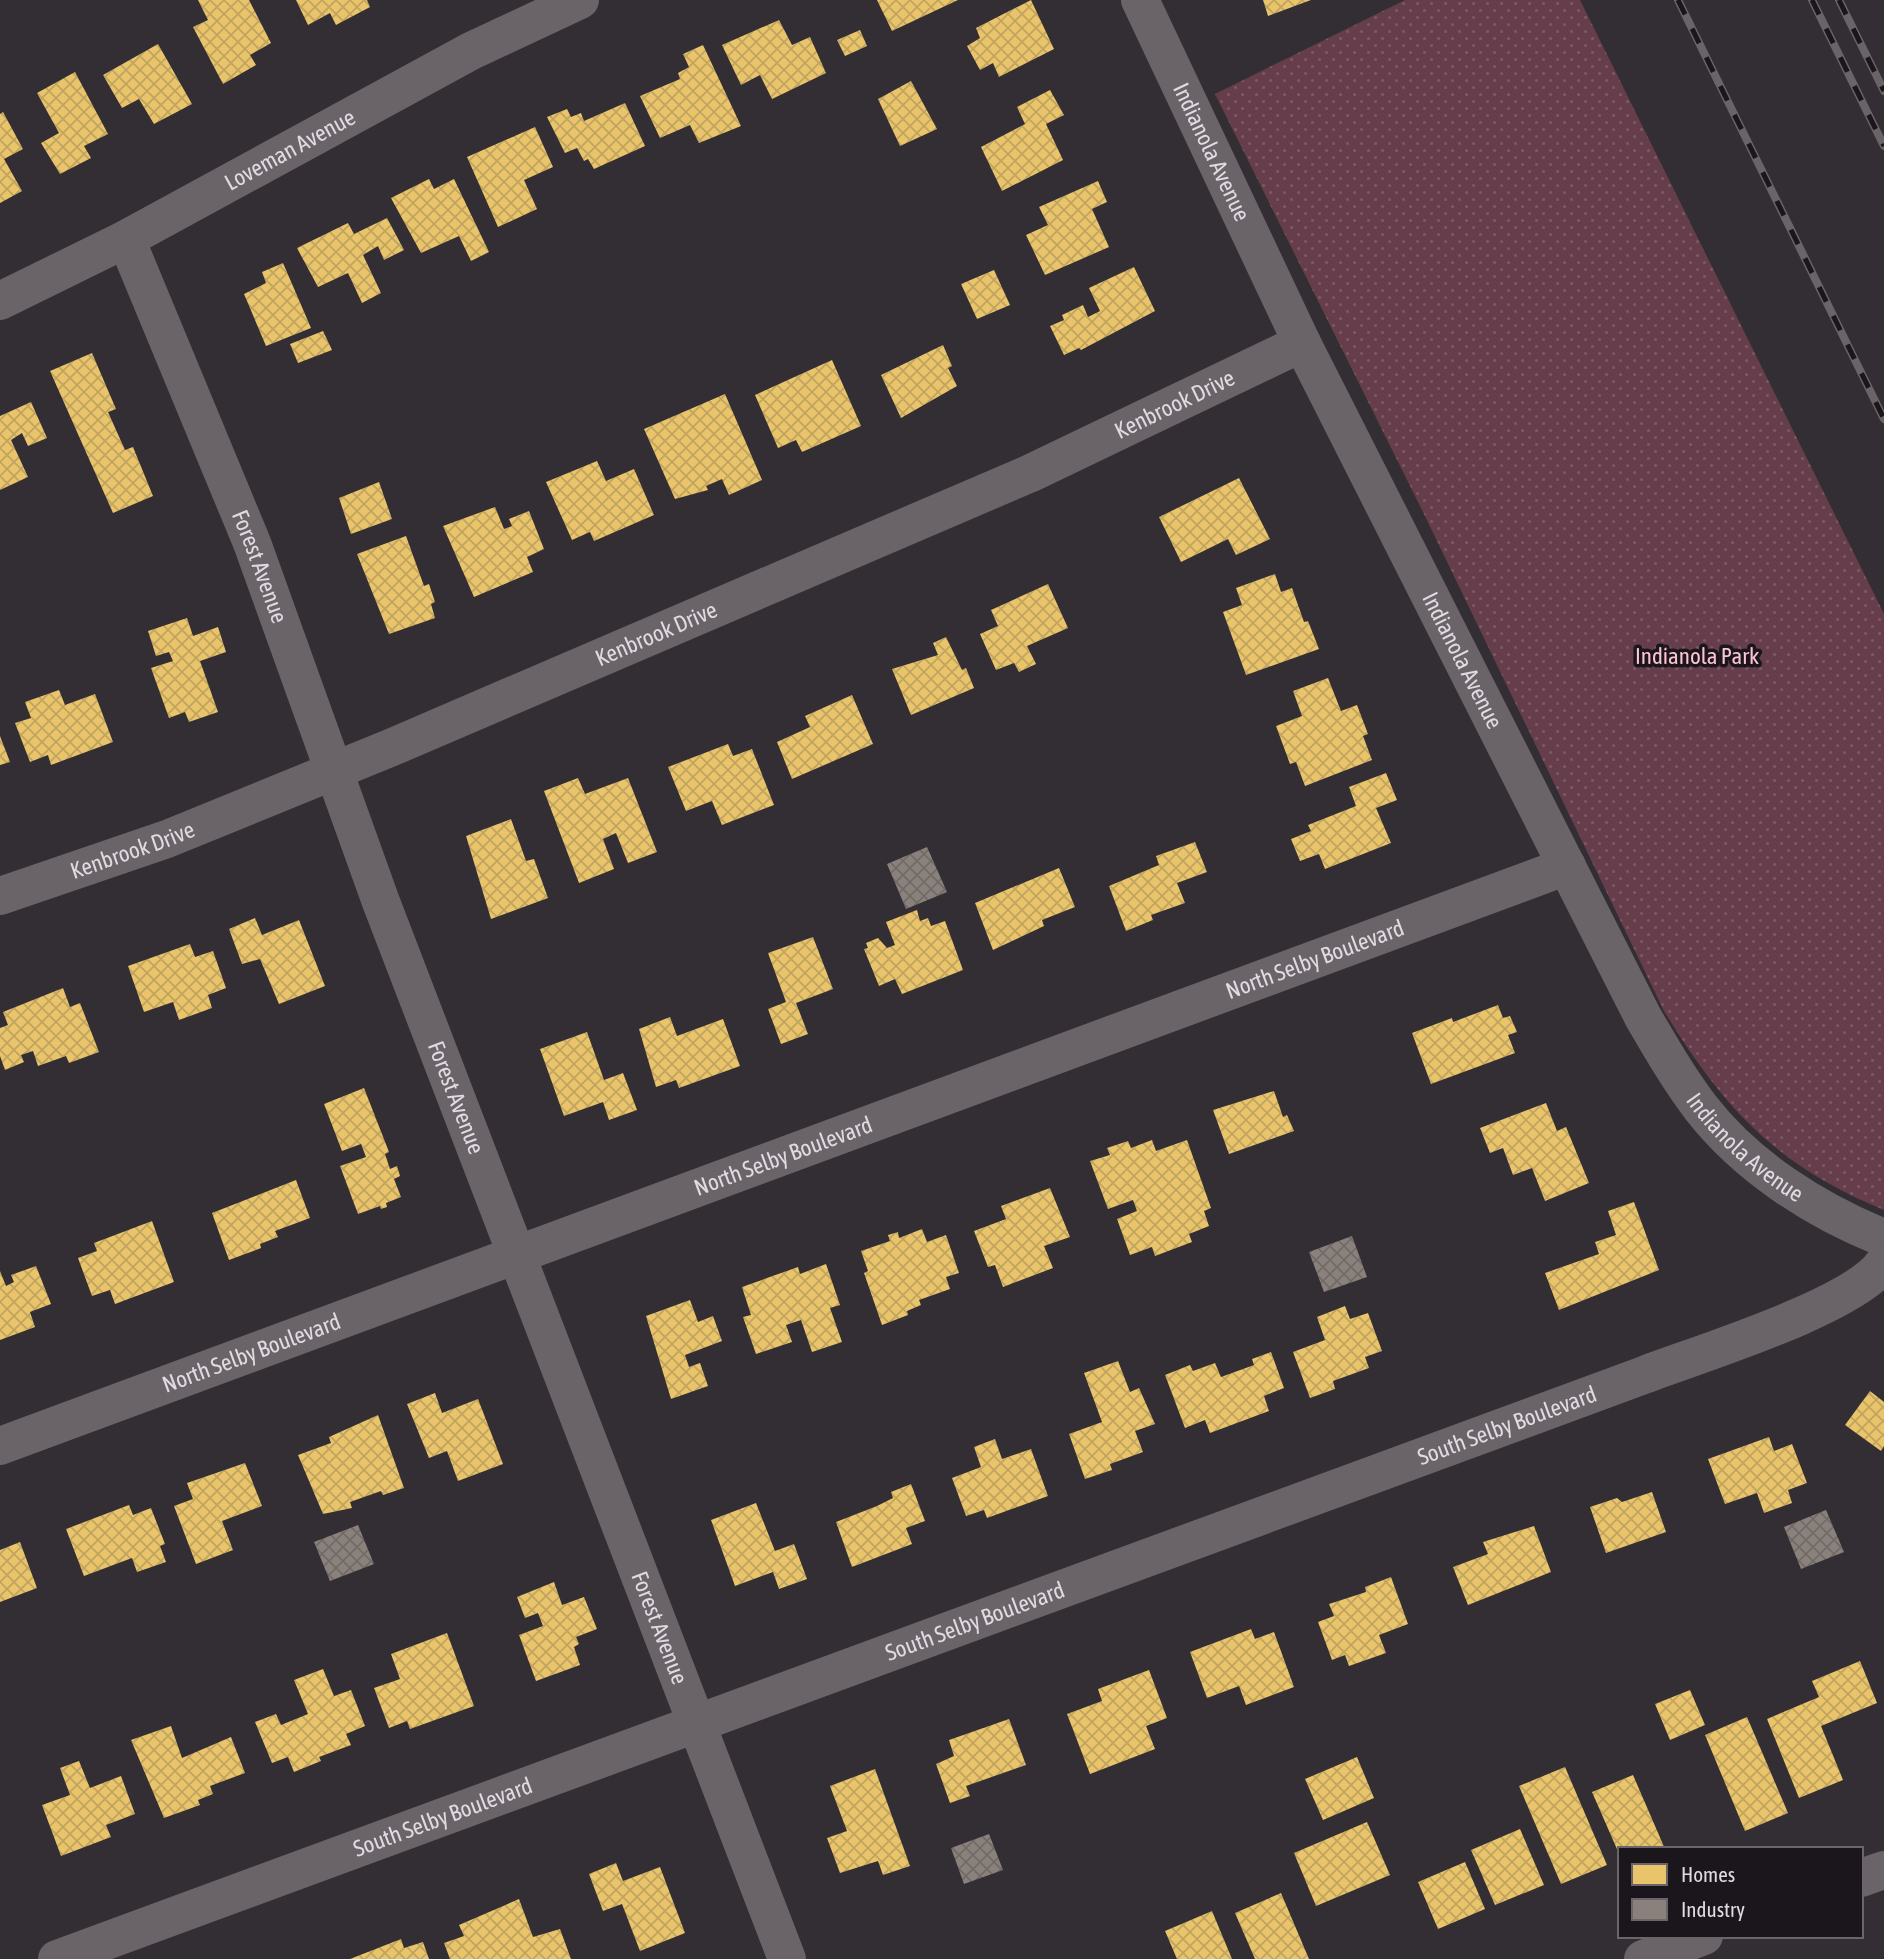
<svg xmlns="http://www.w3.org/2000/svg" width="1884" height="1959" font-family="'Asap Condensed',sans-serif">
	<defs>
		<pattern id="park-dots" width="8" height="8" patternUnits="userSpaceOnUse" patternTransform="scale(1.75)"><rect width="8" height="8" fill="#663d4a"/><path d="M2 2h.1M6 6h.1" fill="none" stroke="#7c5864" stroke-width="1.8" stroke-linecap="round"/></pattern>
		<pattern id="homes-cross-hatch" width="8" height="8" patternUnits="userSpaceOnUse" patternTransform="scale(1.75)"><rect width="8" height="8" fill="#e9c46a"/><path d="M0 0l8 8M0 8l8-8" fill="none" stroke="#c0a460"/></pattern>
		<pattern id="industry-cross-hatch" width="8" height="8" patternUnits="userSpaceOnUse" patternTransform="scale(1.75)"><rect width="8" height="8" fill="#8a817c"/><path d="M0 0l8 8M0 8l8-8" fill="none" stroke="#716b68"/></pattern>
	</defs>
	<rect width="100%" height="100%" fill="#332e34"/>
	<path fill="url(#park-dots)" d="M1405 0H1580L1884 614V1210C1776 1165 1724 1109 1664 1011L1423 512 1215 94Z"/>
	<g fill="url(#homes-cross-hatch)">
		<polygon points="198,0 249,0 271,43 250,55 256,65 223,84 193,27 208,20"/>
		<polygon points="296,0 367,0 370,7 336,25 330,13 308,25"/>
		<polygon points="877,0 958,0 892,31"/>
		<polygon points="1031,0 1054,49 999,77 993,63 980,70 967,46 980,38 976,28"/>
		<polygon points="1263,0 1311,0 1268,16"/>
		<polygon points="779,20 792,45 810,37 826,73 772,99 760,75 741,85 722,45"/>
		<polygon points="860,30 867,46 845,56 837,40"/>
		<polygon points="158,44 192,104 154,124 139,99 122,108 103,75"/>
		<polygon points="703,45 741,126 699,143 690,125 660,138 640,96 680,79 678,73 689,67 683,54"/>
		<polygon points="75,72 108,134 84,146 91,158 60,174 41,143 59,133 37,93"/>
		<polygon points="911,81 937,129 900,146 878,99"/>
		<polygon points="1050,90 1064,115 1046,124 1063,160 1002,191 981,147 1025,124 1017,107"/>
		<polygon points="625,103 645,146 594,169 588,159 584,161 577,148 565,153 547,117 567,109 571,117 581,113 584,121"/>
		<polygon points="3,112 23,149 4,159 22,191 0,203 0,114"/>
		<polygon points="535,127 553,167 524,180 537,209 498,227 467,157"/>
		<polygon points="429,179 434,189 454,179 489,252 471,261 459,236 421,253 391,198"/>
		<polygon points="1098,181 1107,202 1092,209 1109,247 1045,275 1026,235 1048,225 1039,207"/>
		<polygon points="387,218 404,250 384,260 378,246 363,255 381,293 362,303 348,273 318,287 297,248 348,223 354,234"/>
		<polygon points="283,263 311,328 266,346 244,294 266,283 262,272"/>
		<polygon points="1134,267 1155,311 1081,350 1079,348 1064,355 1050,326 1064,320 1062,315 1083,305 1088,317 1100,311 1089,288"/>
		<polygon points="994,270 1010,305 977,319 961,284"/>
		<polygon points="323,331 332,350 298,363 290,344"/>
		<polygon points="943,345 952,366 948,368 957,386 901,418 881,375"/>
		<polygon points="92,353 116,409 108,412 125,450 133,447 153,496 113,513 50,371"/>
		<polygon points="832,360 861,426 802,452 796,440 778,448 755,395"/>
		<polygon points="725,394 762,480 729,495 722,479 706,486 708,490 675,499 644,429"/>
		<polygon points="31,402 47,438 28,446 22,433 11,440 28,477 0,490 0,416"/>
		<polygon points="597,461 606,481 634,469 654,515 594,541 590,532 572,540 546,482"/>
		<polygon points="1239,478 1270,539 1236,555 1228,539 1181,562 1159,517"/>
		<polygon points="379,482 392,519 351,534 339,498"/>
		<polygon points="495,507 504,529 512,526 509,519 529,511 544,549 527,557 533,572 474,597 443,526"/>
		<polygon points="406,536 424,586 429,584 435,602 431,604 435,618 389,634 357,554"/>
		<polygon points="1275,574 1281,592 1292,588 1304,622 1308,621 1319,649 1246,675 1223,612 1242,605 1236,588"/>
		<polygon points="1048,584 1068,628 1027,646 1036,664 1019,672 1014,663 996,670 980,634 998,626 991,610"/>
		<polygon points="187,618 193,636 218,627 226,652 200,661 218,712 189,722 185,712 169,718 151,668 173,661 169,652 156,656 148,631"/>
		<polygon points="946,637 962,670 966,668 974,688 911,715 892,669 938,655 933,643"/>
		<polygon points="1328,678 1341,711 1357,705 1368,734 1363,736 1372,760 1305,786 1296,762 1290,764 1276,726 1302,716 1293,691"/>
		<polygon points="59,690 65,705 95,694 113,742 51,765 48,755 30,762 15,723 31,718 25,702"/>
		<polygon points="852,695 873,744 792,779 777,742 810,727 805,716"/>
		<polygon points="0,736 10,762 0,765"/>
		<polygon points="728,744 733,756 752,749 774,805 722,825 712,801 686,811 668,767"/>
		<polygon points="1386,773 1397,800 1376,808 1391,843 1325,869 1319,854 1300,861 1291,839 1311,831 1308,825 1356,806 1349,787"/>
		<polygon points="578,778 585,794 628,778 657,852 628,863 616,833 603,839 614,869 579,883 544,791"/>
		<polygon points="511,819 526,861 534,859 548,898 491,919 466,836"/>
		<polygon points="1195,842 1207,872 1177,883 1185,903 1151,915 1153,920 1126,931 1109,886 1159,865 1156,856"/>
		<polygon points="1059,868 1075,907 1042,920 1044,926 993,950 975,903"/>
		<polygon points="917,910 920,921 928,918 931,926 945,921 963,970 902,994 895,979 879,986 864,949 868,948 866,943 878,938 887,948 895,945 886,922"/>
		<polygon points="255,918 262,935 299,920 325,986 279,1004 260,959 242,964 229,929"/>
		<polygon points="813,937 833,989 796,1003 808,1034 781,1044 768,1009 786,1002 768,953"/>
		<polygon points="190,944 195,957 213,951 226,988 208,995 212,1008 179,1020 173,1002 144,1012 128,966"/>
		<polygon points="63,988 70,1007 80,1003 99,1052 69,1063 66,1056 38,1066 33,1051 21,1055 24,1062 5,1070 0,1056 0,1028 8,1025 3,1012"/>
		<polygon points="1498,1005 1503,1018 1510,1016 1517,1032 1508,1035 1515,1053 1431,1084 1412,1033 1452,1018 1453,1022"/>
		<polygon points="670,1017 677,1036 723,1019 740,1066 679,1088 676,1080 656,1087 639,1029"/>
		<polygon points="587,1032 604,1080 623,1073 637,1110 609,1120 603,1102 564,1116 540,1049"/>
		<polygon points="364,1088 389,1152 385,1154 390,1169 397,1166 400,1176 394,1179 401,1197 386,1203 387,1207 381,1209 380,1206 358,1214 340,1166 366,1157 361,1144 342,1151 324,1104"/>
		<polygon points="1274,1091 1283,1117 1287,1115 1294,1131 1229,1154 1213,1110"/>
		<polygon points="1546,1103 1557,1131 1566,1127 1589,1183 1545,1201 1532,1168 1513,1175 1503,1148 1490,1153 1480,1128"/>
		<polygon points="1152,1140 1156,1151 1187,1140 1211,1208 1204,1211 1209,1226 1189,1234 1192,1242 1155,1256 1152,1247 1130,1255 1117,1219 1137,1211 1133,1200 1108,1209 1090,1161 1110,1155 1107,1148 1128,1141 1131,1148"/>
		<polygon points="296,1180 310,1218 275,1231 278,1237 260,1244 261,1248 229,1260 212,1213"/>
		<polygon points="1050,1188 1070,1237 1044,1246 1053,1268 1003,1287 995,1265 988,1267 974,1231 1006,1219 1001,1206"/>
		<polygon points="1634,1202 1659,1270 1559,1310 1545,1273 1599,1254 1595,1242 1616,1235 1608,1211"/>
		<polygon points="152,1221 174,1282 115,1304 110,1290 92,1296 78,1258 97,1251 94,1243"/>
		<polygon points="922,1229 927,1242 946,1235 959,1273 946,1277 950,1289 919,1300 921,1305 907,1311 908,1315 882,1325 864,1273 868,1271 861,1251 890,1241 888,1235 898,1232 899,1238"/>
		<polygon points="826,1264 840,1305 830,1308 842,1342 812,1352 801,1320 786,1325 792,1342 756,1354 743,1317 751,1315 742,1287 798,1267 800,1274"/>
		<polygon points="36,1266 51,1304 30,1312 35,1327 0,1340 0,1271 6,1286 14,1282 11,1275"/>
		<polygon points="690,1300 698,1322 713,1316 722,1341 685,1355 689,1367 700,1363 708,1386 671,1399 646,1316"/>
		<polygon points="1345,1306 1350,1319 1368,1313 1382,1351 1365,1357 1369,1368 1333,1381 1335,1389 1310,1398 1293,1352 1325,1340 1317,1317"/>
		<polygon points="1271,1352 1284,1388 1264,1396 1269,1411 1210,1433 1205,1420 1185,1428 1165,1375 1190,1365 1193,1371 1215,1363 1221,1377 1254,1365 1252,1359"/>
		<polygon points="1118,1361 1130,1392 1139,1388 1155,1424 1135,1431 1143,1452 1110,1464 1112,1470 1085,1479 1069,1434 1102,1422 1084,1373"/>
		<polygon points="1870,1391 1884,1402 1884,1446 1881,1451 1845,1425"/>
		<polygon points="435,1393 442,1413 478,1399 503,1464 458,1481 447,1451 429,1458 407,1404"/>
		<polygon points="378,1415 404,1488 383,1495 381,1491 350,1502 352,1508 323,1514 298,1455 331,1443 329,1437"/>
		<polygon points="1769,1437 1774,1451 1792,1444 1807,1483 1788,1490 1792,1503 1764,1513 1757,1493 1725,1504 1708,1459"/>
		<polygon points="995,1439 1002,1459 1031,1449 1048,1496 987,1518 984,1510 966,1516 952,1478 981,1467 974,1447"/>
		<polygon points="245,1463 262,1506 222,1521 233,1550 196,1564 174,1506 193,1499 187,1483"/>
		<polygon points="911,1484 925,1521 906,1528 912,1544 852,1567 836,1522 877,1506 893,1498 891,1492"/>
		<polygon points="1652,1492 1666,1532 1606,1553 1590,1507 1617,1498 1622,1502"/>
		<polygon points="756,1503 775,1551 794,1544 807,1579 779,1589 773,1572 735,1586 711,1520"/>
		<polygon points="129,1505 133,1515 151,1508 165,1544 160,1546 166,1562 137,1572 132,1558 84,1576 66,1529"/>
		<polygon points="1534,1526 1551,1572 1468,1605 1453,1567 1488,1554 1483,1542"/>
		<polygon points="20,1542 37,1588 0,1602 0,1550"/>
		<polygon points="1391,1577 1408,1624 1379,1635 1386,1653 1349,1666 1345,1655 1332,1660 1318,1622 1334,1616 1329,1604 1366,1592 1365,1587"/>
		<polygon points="554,1582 562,1605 584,1597 597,1629 576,1637 579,1644 574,1647 580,1665 536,1681 519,1635 543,1626 538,1613 525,1618 517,1597"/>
		<polygon points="1251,1629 1255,1639 1274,1632 1294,1687 1246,1705 1239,1686 1207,1698 1190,1652"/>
		<polygon points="447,1633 474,1706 410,1729 407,1721 389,1728 374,1688 400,1679 391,1654"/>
		<polygon points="1860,1661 1877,1703 1821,1726 1843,1780 1799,1798 1767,1719 1819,1697 1812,1681"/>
		<polygon points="323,1669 334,1696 351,1690 365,1726 346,1734 351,1745 319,1757 321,1761 294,1772 288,1757 272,1763 255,1722 276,1714 281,1725 308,1714 294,1680"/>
		<polygon points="1149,1670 1167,1718 1146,1726 1155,1749 1090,1774 1067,1714 1102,1701 1098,1689"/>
		<polygon points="1690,1690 1705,1725 1670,1740 1655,1704"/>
		<polygon points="1747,1717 1788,1813 1745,1831 1705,1735"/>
		<polygon points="1009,1719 1026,1765 966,1786 970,1796 950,1803 936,1764 954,1756 949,1740"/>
		<polygon points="171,1726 182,1758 231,1737 245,1773 210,1786 213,1794 198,1800 200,1805 164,1818 131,1740"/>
		<polygon points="1357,1757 1374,1798 1323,1820 1305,1779"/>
		<polygon points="79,1761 90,1788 121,1776 135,1814 106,1825 111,1837 61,1856 42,1805 70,1795 60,1768"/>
		<polygon points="1565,1767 1607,1865 1561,1884 1519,1786"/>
		<polygon points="875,1769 910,1866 883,1875 878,1861 840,1873 827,1838 847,1831 830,1786"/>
		<polygon points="1633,1775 1665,1849 1620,1849 1620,1856 1592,1792"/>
		<polygon points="1367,1822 1390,1875 1316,1906 1294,1853"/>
		<polygon points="1520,1829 1544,1885 1495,1905 1471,1850"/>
		<polygon points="1465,1862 1485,1909 1438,1929 1418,1882"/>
		<polygon points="616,1863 623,1881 660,1867 685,1933 640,1951 622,1904 603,1911 589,1874"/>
		<polygon points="1281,1893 1309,1959 1255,1959 1235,1913"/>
		<polygon points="519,1899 533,1937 560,1929 571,1959 450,1959 444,1943 464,1936 459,1925"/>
		<polygon points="1212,1911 1232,1959 1177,1959 1165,1931"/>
		<polygon points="401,1939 404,1948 423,1942 429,1959 350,1959"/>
	</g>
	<g fill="url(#industry-cross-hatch)">
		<polygon points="927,847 947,892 906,909 887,864"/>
		<polygon points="1352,1236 1367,1277 1324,1292 1309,1252"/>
		<polygon points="1826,1510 1844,1552 1801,1569 1784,1527"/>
		<polygon points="358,1525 374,1564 330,1581 314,1542"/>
		<polygon points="989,1834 1003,1870 964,1884 951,1848"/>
	</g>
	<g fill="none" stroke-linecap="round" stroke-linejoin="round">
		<g stroke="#6a6469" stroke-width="38">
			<path id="s1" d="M1140 0 1302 343 1643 1017C1661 1048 1679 1079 1701 1108 1747 1167 1816 1211 1884 1238"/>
			<path id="s2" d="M126 239 252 543 381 902 787 1959"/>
			<path id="s3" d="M0 301 126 239 471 51 580 0"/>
			<path id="s4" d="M0 896 167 839 390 748 1031 473 1302 343"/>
			<path id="s5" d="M0 1446 1567 866"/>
			<polyline points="1861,1878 1884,1870"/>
			<path id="s6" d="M57 1959 1644 1375C1698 1354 1854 1307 1884 1263"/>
			<polyline points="1643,1959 1704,1936"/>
		</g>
		<g stroke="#696468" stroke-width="8">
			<g id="rail">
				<polyline points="1678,0 1884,419"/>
				<polyline points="1812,0 1884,146"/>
				<polyline points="1839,0 1884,91"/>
			</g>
		</g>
		<use href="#rail" stroke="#1a161b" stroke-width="5" stroke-dasharray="16" stroke-linecap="butt"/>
	</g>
	<g text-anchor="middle" stroke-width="7" stroke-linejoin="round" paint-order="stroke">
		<g font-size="23" fill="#e0dbe2" stroke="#1a161b">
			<text dy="8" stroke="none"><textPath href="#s3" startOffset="327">Loveman Avenue</textPath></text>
			<text dy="8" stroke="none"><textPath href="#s1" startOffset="168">Indianola Avenue</textPath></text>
			<text dy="8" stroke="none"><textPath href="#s4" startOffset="1274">Kenbrook Drive</textPath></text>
			<text dy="8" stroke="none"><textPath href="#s2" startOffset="354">Forest Avenue</textPath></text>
			<text dy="8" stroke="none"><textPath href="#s4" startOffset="707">Kenbrook Drive</textPath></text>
			<text dy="8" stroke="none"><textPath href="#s1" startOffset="735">Indianola Avenue</textPath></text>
			<text dy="8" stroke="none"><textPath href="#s4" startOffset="140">Kenbrook Drive</textPath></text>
			<text dy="8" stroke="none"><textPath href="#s5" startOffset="1402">North Selby Boulevard</textPath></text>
			<text dy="8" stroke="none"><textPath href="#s2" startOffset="920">Forest Avenue</textPath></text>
			<text dy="8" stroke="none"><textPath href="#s1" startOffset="1302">Indianola Avenue</textPath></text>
			<text dy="8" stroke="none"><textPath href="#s5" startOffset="835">North Selby Boulevard</textPath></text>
			<text dy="8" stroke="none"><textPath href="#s5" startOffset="268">North Selby Boulevard</textPath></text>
			<text dy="8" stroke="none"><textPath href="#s6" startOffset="1545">South Selby Boulevard</textPath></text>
			<text dy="8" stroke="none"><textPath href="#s6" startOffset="978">South Selby Boulevard</textPath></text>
			<text dy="8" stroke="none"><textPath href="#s2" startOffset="1488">Forest Avenue</textPath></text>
			<text dy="8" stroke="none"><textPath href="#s6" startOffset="411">South Selby Boulevard</textPath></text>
		</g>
		<g font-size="23" fill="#fcc3d3" stroke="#1a161b">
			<text x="1697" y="664">Indianola Park</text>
		</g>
	</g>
	<rect x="1618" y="1847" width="245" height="91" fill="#1a161b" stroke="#69656b" stroke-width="2"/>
	<rect x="1632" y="1864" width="35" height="21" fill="#e9c46a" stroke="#69656b" stroke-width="2"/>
	<text x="1681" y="1882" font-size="21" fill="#e0dbe2">Homes</text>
	<rect x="1632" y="1899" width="35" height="21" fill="#8a817c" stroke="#69656b" stroke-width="2"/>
	<text x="1681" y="1917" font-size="21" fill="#e0dbe2">Industry</text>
</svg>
